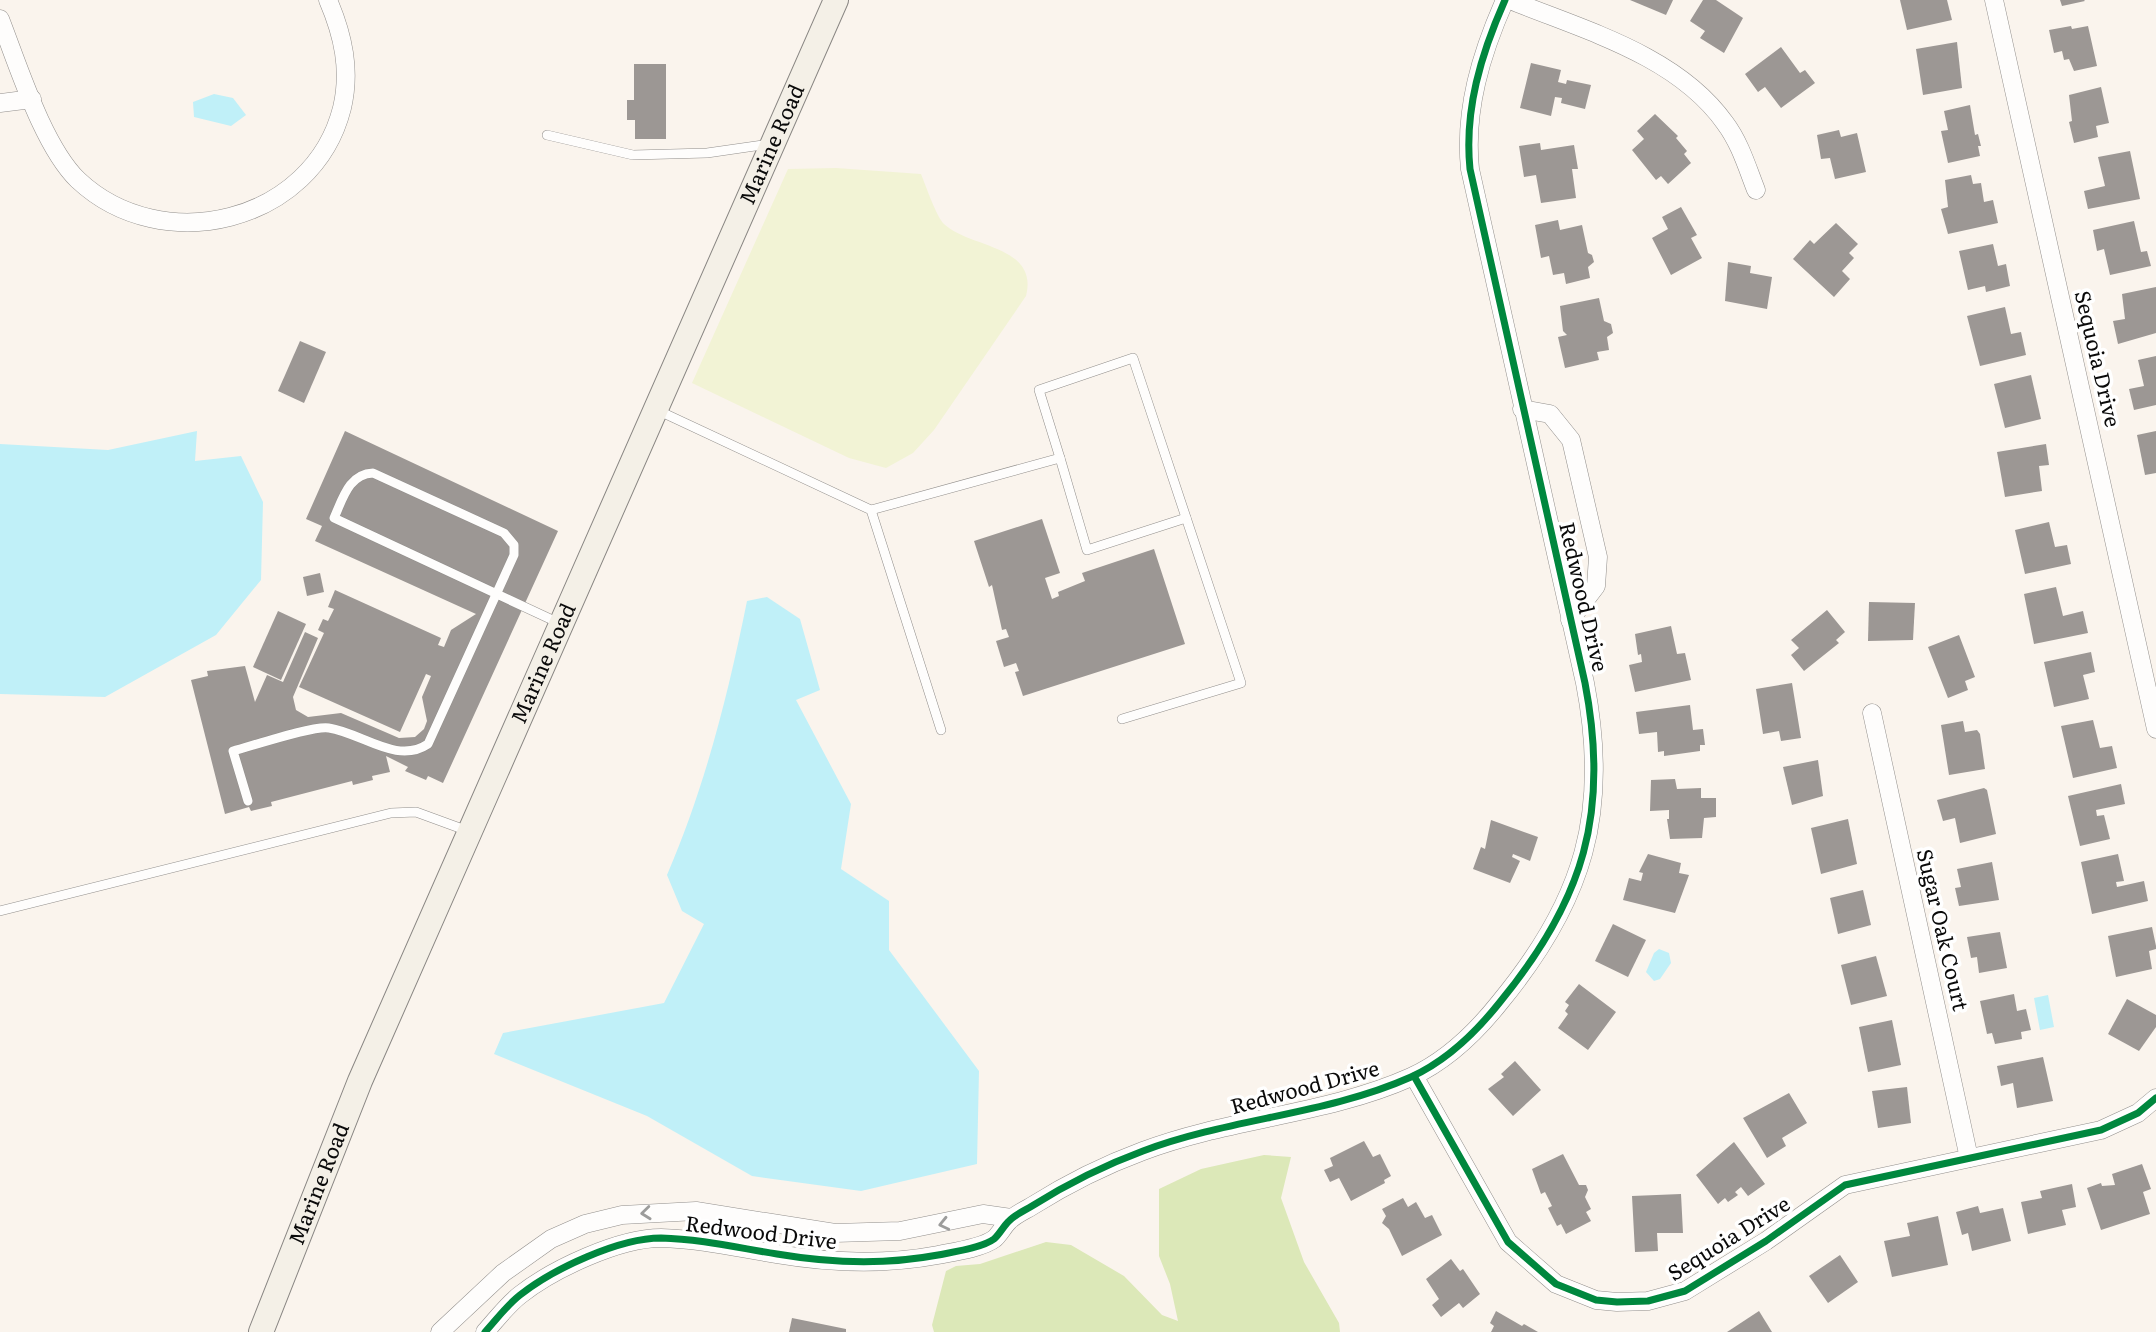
<svg xmlns="http://www.w3.org/2000/svg" width="2156" height="1332" font-family="Literata,serif">
	<rect width="100%" height="100%" fill="#faf4ed"/>
	<polygon fill="#dce8b8" points="1264,1155 1291,1157 1281,1198 1304,1262 1339,1323 1340,1332 934,1332 932,1325 946,1271 956,1266 980,1264 1046,1242 1071,1245 1124,1276 1162,1315 1178,1321 1170,1284 1159,1256 1159,1189 1201,1169"/>
	<path fill="#f2f3d5" d="M836 168 921 174C926 186 936 216 944 224 969 248 1039 245 1026 296L934 430 913 453 886 468 849 458 692 383 788 169Z"/>
	<g fill="#c0f0f8">
		<polygon points="214,94 233,98 246,115 231,126 194,117 193,102"/>
		<polygon points="197,431 195,461 241,456 263,502 261,580 216,635 105,697 0,694 0,444 108,450"/>
		<path d="M767 597 800 619 820 690 796 700 851 804 841 869 889 901V950L979 1071 977 1164 861 1191 752 1176 647 1116 494 1054 503 1033 664 1003 704 924 682 911 667 875C705 787 728 695 747 601Z"/>
		<polygon points="1659,949 1669,953 1671,963 1660,979 1654,981 1646,972 1654,953"/>
		<polygon points="2048,995 2054,1027 2040,1030 2034,998"/>
	</g>
	<g fill="#9c9794">
		<polygon points="1630,0 1673,0 1666,15"/>
		<polygon points="1703,0 1716,0 1743,18 1724,53 1700,38 1705,31 1690,21"/>
		<polygon points="1900,0 1947,0 1952,20 1907,30"/>
		<polygon points="2060,0 2084,0 2085,1 2062,6"/>
		<polygon points="2071,26 2072,29 2088,26 2097,66 2074,71 2069,59 2064,60 2062,51 2054,53 2049,30"/>
		<polygon points="1957,42 1962,88 1923,95 1916,49"/>
		<polygon points="1781,47 1800,73 1805,70 1815,83 1781,108 1765,87 1758,92 1745,74"/>
		<polygon points="1531,63 1561,70 1558,82 1566,84 1567,80 1591,85 1585,109 1561,103 1562,98 1555,97 1551,116 1520,108"/>
		<polygon points="634,64 666,64 666,139 635,139 635,120 627,120 627,100 634,100"/>
		<polygon points="2101,87 2109,123 2096,126 2098,137 2074,143 2069,122 2072,121 2069,95"/>
		<polygon points="1970,105 1975,135 1978,134 1981,146 1978,146 1980,156 1948,163 1941,131 1948,130 1944,111"/>
		<polygon points="1655,114 1678,136 1676,138 1687,151 1684,154 1691,163 1668,184 1661,176 1656,180 1632,150 1644,139 1637,131"/>
		<polygon points="1839,130 1841,137 1857,133 1866,172 1835,179 1830,158 1821,159 1817,135"/>
		<polygon points="1540,143 1541,150 1574,145 1578,169 1572,169 1576,198 1541,203 1536,175 1524,177 1519,146"/>
		<polygon points="2130,151 2140,199 2088,209 2084,191 2105,186 2098,157"/>
		<polygon points="1971,175 1973,184 1981,183 1984,202 1993,200 1998,223 1948,234 1941,209 1948,207 1945,180"/>
		<polygon points="1681,207 1697,235 1691,238 1702,258 1671,275 1652,238 1668,229 1662,217"/>
		<polygon points="1558,220 1560,230 1582,225 1588,253 1592,255 1594,262 1588,267 1590,278 1566,284 1564,273 1553,275 1549,256 1541,258 1535,225"/>
		<polygon points="2134,221 2141,252 2147,251 2151,266 2110,275 2104,249 2097,251 2093,230"/>
		<polygon points="1836,223 1858,244 1849,253 1854,258 1842,271 1850,279 1834,297 1793,259 1810,240 1814,244"/>
		<polygon points="1993,244 1998,266 2006,264 2010,286 1986,292 1985,286 1968,290 1959,251"/>
		<polygon points="1728,262 1751,266 1750,273 1772,277 1767,309 1725,301"/>
		<polygon points="2156,287 2156,333 2118,344 2113,321 2125,319 2122,294"/>
		<polygon points="1599,298 1604,321 1611,324 1613,333 1607,337 1609,350 1597,352 1599,360 1565,368 1558,337 1567,335 1563,331 1560,306"/>
		<polygon points="2005,307 2011,334 2021,332 2026,355 1980,366 1967,316"/>
		<polygon points="300,341 326,352 304,403 278,391"/>
		<polygon points="2156,356 2156,405 2134,410 2129,389 2144,386 2138,360"/>
		<polygon points="2031,375 2041,419 2005,428 1994,384"/>
		<polygon points="345,431 558,531 443,783 428,776 426,780 405,771 408,767 386,756 390,772 372,776 373,780 353,785 352,781 271,802 272,806 251,811 249,807 225,814 191,680 208,676 207,671 245,666 255,702 267,675 283,682 305,632 318,638 293,697 296,710 308,717 341,713 399,738 415,737 424,729 427,721 422,697 431,676 426,674 400,732 299,687 324,633 318,630 323,619 328,621 334,609 328,607 335,590 441,638 438,645 444,647 451,630 476,614 315,541 322,526 306,519"/>
		<polygon points="2156,431 2156,473 2145,475 2137,435"/>
		<polygon points="2046,444 2049,465 2039,466 2042,491 2005,497 1997,452"/>
		<polygon points="1042,519 1060,573 1045,578 1052,599 1059,596 1058,592 1085,581 1082,573 1154,549 1185,644 1023,696 1015,672 1019,671 1016,663 1004,667 996,641 1009,637 1006,629 1002,630 992,585 989,587 974,541"/>
		<polygon points="2049,522 2055,547 2067,545 2071,564 2025,574 2015,530"/>
		<polygon points="320,573 324,592 307,596 303,577"/>
		<polygon points="2056,587 2063,616 2083,611 2088,633 2034,644 2024,594"/>
		<polygon points="1869,602 1915,603 1913,640 1868,641"/>
		<polygon points="1827,610 1845,632 1836,640 1839,643 1804,671 1791,655 1799,648 1791,640"/>
		<polygon points="278,611 306,624 281,680 253,667"/>
		<polygon points="1671,626 1677,654 1685,653 1691,680 1635,692 1629,665 1642,662 1641,654 1638,655 1635,634"/>
		<polygon points="1959,635 1975,677 1965,681 1968,690 1948,698 1928,647"/>
		<polygon points="2091,652 2095,672 2083,675 2089,699 2054,707 2044,662"/>
		<polygon points="1792,683 1801,738 1781,741 1779,731 1763,734 1756,689"/>
		<polygon points="1690,705 1693,730 1703,729 1705,745 1700,745 1700,751 1664,756 1664,751 1658,752 1657,732 1639,734 1636,712"/>
		<polygon points="2093,720 2100,748 2112,746 2117,768 2073,778 2061,726"/>
		<polygon points="1963,721 1965,732 1977,730 1980,734 1985,769 1949,775 1941,725"/>
		<polygon points="1818,760 1823,796 1792,805 1783,767"/>
		<polygon points="1675,779 1677,789 1701,788 1701,798 1716,798 1716,817 1704,818 1702,838 1670,839 1667,819 1669,819 1669,810 1650,811 1651,780"/>
		<polygon points="2121,784 2125,804 2096,810 2097,816 2104,815 2110,839 2080,846 2068,796"/>
		<polygon points="1984,788 1987,790 1996,834 1960,843 1955,818 1943,821 1937,800"/>
		<polygon points="1848,819 1857,864 1821,874 1811,828"/>
		<polygon points="1491,820 1538,837 1530,861 1513,854 1512,857 1520,861 1510,883 1473,869 1481,847 1485,849"/>
		<polygon points="1648,854 1681,863 1679,873 1689,875 1675,913 1623,900 1629,878 1641,881 1643,873 1639,872"/>
		<polygon points="2118,854 2124,881 2116,882 2117,887 2144,881 2148,901 2092,914 2081,862"/>
		<polygon points="1992,862 1999,900 1959,906 1955,888 1961,887 1957,869"/>
		<polygon points="1863,890 1871,925 1838,934 1830,898"/>
		<polygon points="1613,924 1646,940 1628,977 1595,961"/>
		<polygon points="2152,927 2156,946 2156,949 2149,951 2152,969 2116,977 2108,936"/>
		<polygon points="2000,932 2007,968 1979,973 1977,957 1971,958 1967,937"/>
		<polygon points="1876,956 1887,996 1851,1005 1841,965"/>
		<polygon points="1579,984 1616,1012 1588,1050 1558,1028 1568,1014 1565,1011 1569,1005 1565,1002"/>
		<polygon points="2014,994 2017,1011 2026,1009 2031,1030 2021,1032 2022,1039 1995,1044 1992,1033 1987,1034 1980,1001"/>
		<polygon points="2127,999 2156,1015 2156,1027 2139,1051 2108,1034"/>
		<polygon points="1892,1020 1901,1065 1868,1072 1859,1027"/>
		<polygon points="2043,1057 2053,1101 2017,1108 2013,1083 2001,1086 1997,1066"/>
		<polygon points="1515,1061 1541,1090 1513,1116 1488,1089 1504,1077 1501,1074"/>
		<polygon points="1907,1087 1911,1123 1878,1128 1872,1091"/>
		<polygon points="1789,1093 1807,1123 1782,1138 1786,1146 1767,1158 1743,1118"/>
		<polygon points="1364,1141 1373,1157 1380,1154 1391,1176 1384,1180 1385,1183 1351,1201 1339,1178 1330,1182 1324,1170 1333,1166 1330,1158"/>
		<polygon points="1734,1142 1765,1184 1748,1196 1741,1187 1735,1192 1738,1195 1728,1202 1725,1198 1718,1204 1696,1175"/>
		<polygon points="1563,1154 1579,1185 1586,1185 1588,1190 1585,1197 1591,1209 1586,1212 1591,1221 1566,1234 1561,1224 1557,1226 1548,1208 1552,1206 1545,1192 1541,1194 1532,1169"/>
		<polygon points="2142,1164 2151,1189 2143,1192 2150,1214 2101,1230 2087,1188 2101,1183 2102,1186 2115,1185 2112,1174"/>
		<polygon points="2072,1184 2076,1207 2062,1210 2066,1225 2028,1234 2021,1202 2042,1198 2040,1191"/>
		<polygon points="1681,1194 1683,1233 1657,1233 1658,1251 1635,1252 1632,1196"/>
		<polygon points="1403,1198 1408,1207 1416,1202 1425,1218 1432,1215 1442,1235 1402,1256 1389,1229 1382,1223 1386,1216 1382,1209"/>
		<polygon points="1978,1206 1980,1213 2003,1208 2011,1241 1972,1251 1968,1233 1962,1235 1956,1212"/>
		<polygon points="1938,1216 1948,1265 1892,1277 1884,1241 1910,1236 1907,1223"/>
		<polygon points="1840,1255 1858,1282 1828,1303 1809,1276"/>
		<polygon points="1451,1259 1460,1271 1463,1269 1480,1294 1463,1308 1459,1303 1441,1317 1432,1305 1439,1299 1426,1279"/>
		<polygon points="1496,1311 1522,1326 1524,1324 1538,1332 1491,1332 1494,1326 1490,1323"/>
		<polygon points="1759,1311 1772,1332 1727,1332"/>
		<polygon points="792,1318 846,1329 846,1332 789,1332"/>
	</g>
	<g fill="none" stroke-linecap="round" stroke-linejoin="round">
		<g stroke="#928f8c" stroke-width="10">
			<g id="service">
				<polyline points="547,135 633,155 707,153 769,144"/>
				<polyline points="657,410 871,510 941,730"/>
				<polyline points="1060,458 1087,550 1186,518"/>
				<polyline points="871,510 1060,458 1039,390 1133,358 1241,683 1122,719"/>
				<path d="M248 801 233 751C252 746 314 725 329 728 362 733 397 765 428 744L514 555V545L504 533 373 473C349 474 343 498 334 518L559 623"/>
				<polyline points="0,911 391,813 416,812 468,831"/>
			</g>
		</g>
		<g stroke="#928f8c" stroke-width="19">
			<g id="minor">
				<path d="M1510 0C1583 30 1677 55 1725 123 1740 143 1747 167 1756 190"/>
				<polyline points="1994,0 2156,729"/>
				<path d="M0 19C18 65 43 146 78 180 162 259 313 223 342 108 351 70 343 35 328 0"/>
				<polyline points="0,103 32,99"/>
				<polyline points="1522,409 1550,414 1571,440 1598,557 1596,586 1570,620"/>
				<polyline points="1872,713 1969,1158"/>
				<polyline points="1414,1076 1508,1242 1556,1284 1596,1300 1617,1302 1648,1301 1685,1291 1766,1241 1845,1185 2101,1130 2138,1113 2156,1098"/>
				<polyline points="440,1332 503,1273 551,1239 585,1224 622,1215 696,1211 835,1233 900,1231 983,1214 1011,1218"/>
				<path d="M485 1332C496 1320 507 1305 520 1295 553 1269 619 1238 661 1238 700 1239 739 1248 777 1254 830 1263 885 1265 938 1255 953 1252 982 1248 994 1239 999 1235 1003 1227 1008 1222 1014 1215 1024 1211 1032 1206 1067 1184 1105 1165 1143 1151 1230 1118 1326 1115 1411 1077 1446 1061 1477 1031 1500 1002 1584 900 1610 812 1585 683L1470 169C1464 110 1481 54 1505 0"/>
			</g>
		</g>
		<g stroke="#898683" stroke-width="26">
			<g id="secondary">
				<path id="s1" d="M261 1332 360 1081 836 0"/>
			</g>
		</g>
		<use href="#service" stroke="#fefdfc" stroke-width="9"/>
		<use href="#minor" stroke="#fefdfc" stroke-width="18"/>
		<use href="#secondary" stroke="#f4f0e7" stroke-width="24"/>
		<g stroke="#fff" stroke-width="11">
			<g id="cycleway">
				<polyline points="1414,1076 1508,1242 1556,1284 1596,1300 1617,1302 1648,1301 1685,1291 1766,1241 1845,1185 2101,1130 2138,1113 2156,1098"/>
				<path d="M485 1332C496 1320 507 1305 520 1295 553 1269 619 1238 661 1238 700 1239 739 1248 777 1254 830 1263 885 1265 938 1255 953 1252 982 1248 994 1239 999 1235 1003 1227 1008 1222 1014 1215 1024 1211 1032 1206 1067 1184 1105 1165 1143 1151 1230 1118 1326 1115 1411 1077 1446 1061 1477 1031 1500 1002 1584 900 1610 812 1585 683L1470 169C1464 110 1481 54 1505 0"/>
			</g>
		</g>
		<use href="#cycleway" stroke="#00873e" stroke-width="7"/>
	</g>
	<defs><path id="oneway-chevron" d="M-2-3.5L2.5 0L-2 3.5" fill="none" stroke-width="1.6" stroke-linecap="round" stroke-linejoin="round" transform="scale(1.75)"/></defs>
	<g stroke="#9c9c9b">
		<use href="#oneway-chevron" transform="translate(646 1213) rotate(174)"/>
		<use href="#oneway-chevron" transform="translate(944 1224) rotate(167)"/>
	</g>
	<g text-anchor="middle" stroke-width="7" stroke-linejoin="round" paint-order="stroke">
		<g font-size="21" fill="#0a0a0a" stroke="#fff">
			<text dy="7" stroke="none"><textPath href="#s1" startOffset="1293">Marine Road</textPath></text>
			<text transform="translate(2097 359) rotate(77)" y="7">Sequoia Drive</text>
			<text transform="translate(1583 597) rotate(77)" y="7">Redwood Drive</text>
			<text dy="7" stroke="none"><textPath href="#s1" startOffset="726">Marine Road</textPath></text>
			<text transform="translate(1942 930) rotate(77)" y="7">Sugar Oak Court</text>
			<text transform="translate(1305 1088) rotate(-15)" y="7">Redwood Drive</text>
			<text dy="7" stroke="none"><textPath href="#s1" startOffset="159">Marine Road</textPath></text>
			<text transform="translate(761 1233) rotate(7)" y="7">Redwood Drive</text>
			<text transform="translate(1729 1239) rotate(-32)" y="7">Sequoia Drive</text>
		</g>
	</g>
</svg>
